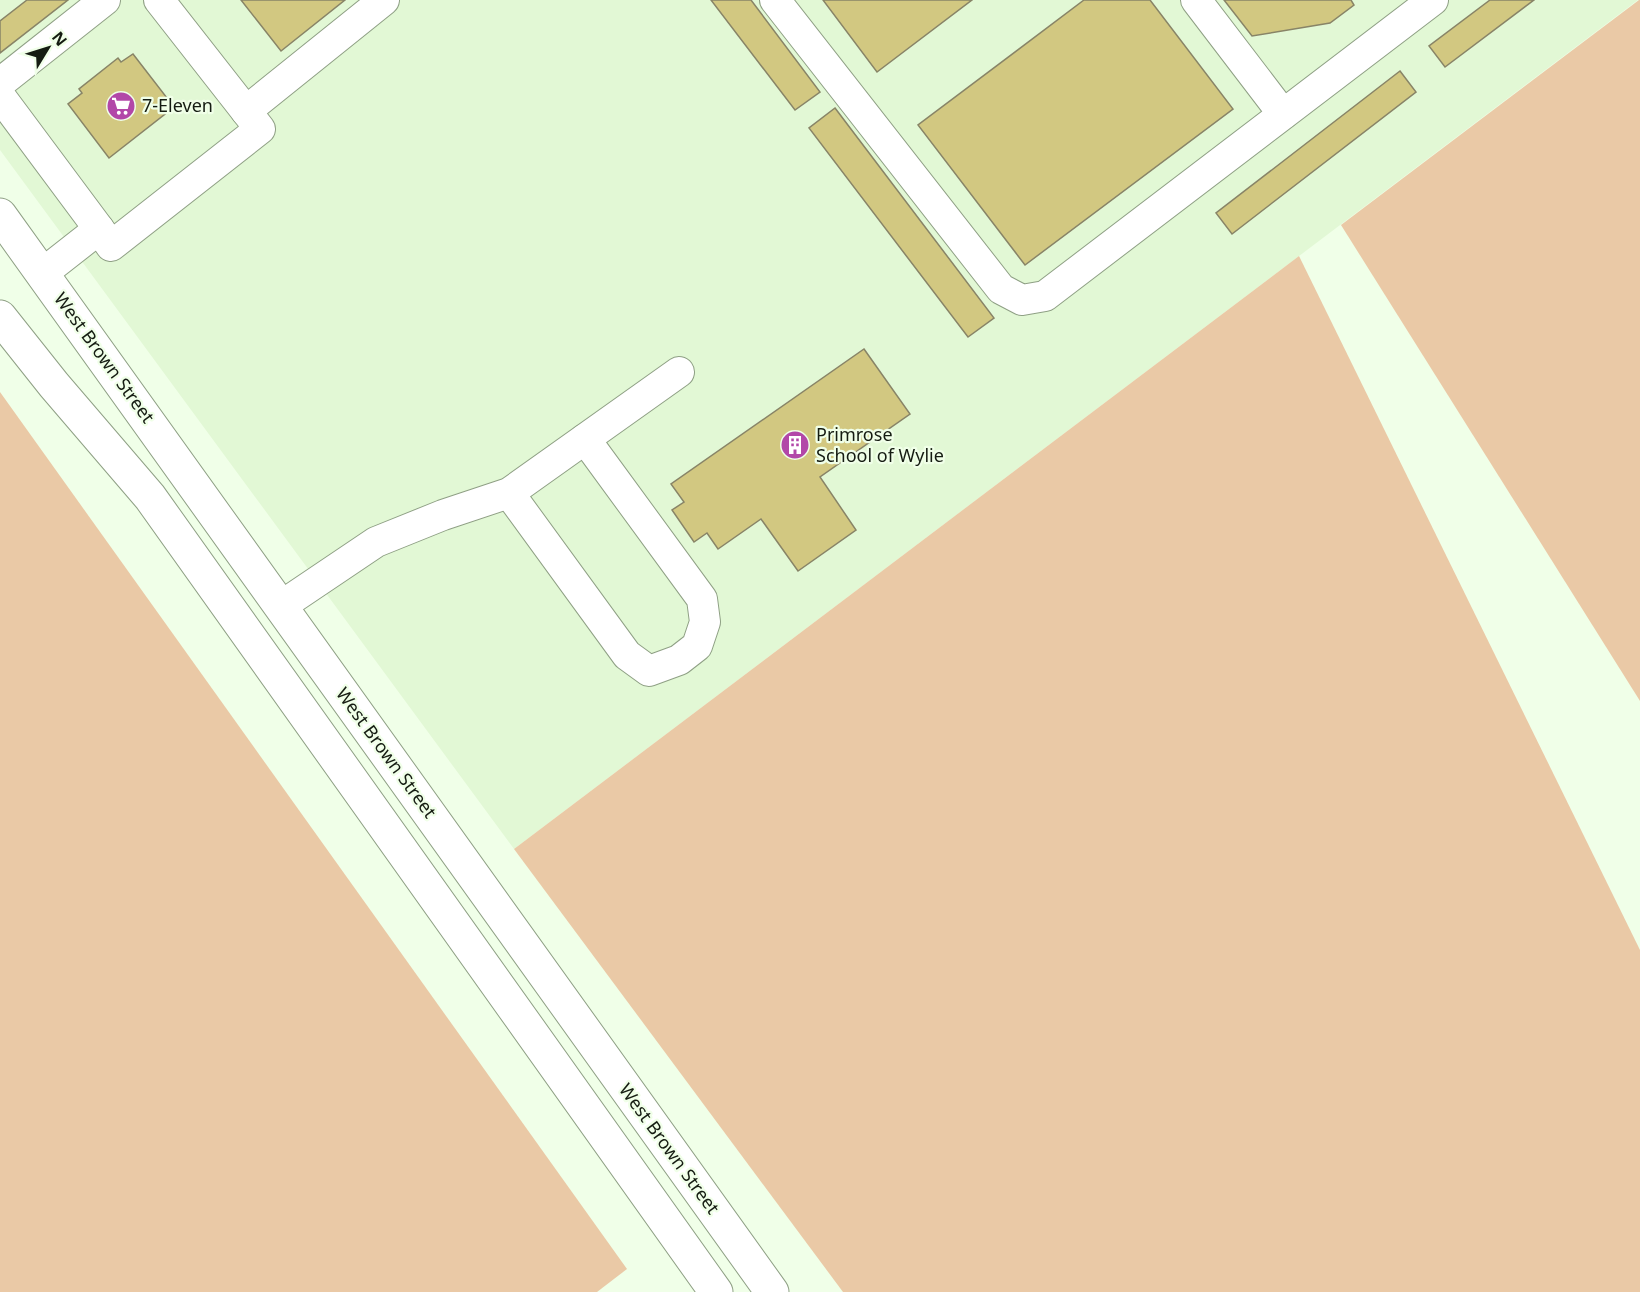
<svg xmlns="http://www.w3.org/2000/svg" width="1640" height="1292" font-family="'Noto Sans',sans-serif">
	<rect width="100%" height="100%" fill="#f0ffe8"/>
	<polygon fill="#e2f8d5" points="0,0 1638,0 514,849 0,150"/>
	<g fill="#eac9a6">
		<polygon points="1639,0 1640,0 1640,701 1341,225"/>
		<polygon points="1299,256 1640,950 1640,1292 843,1292 514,849"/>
		<polygon points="0,392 627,1269 597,1292 0,1292"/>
	</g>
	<g fill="#d2c881" stroke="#888467" stroke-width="1.5">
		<polygon points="27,0 68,0 0,53 0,21"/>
		<polygon points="241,0 345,0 281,51"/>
		<polygon points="711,0 751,0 820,92 795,110"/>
		<polygon points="823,0 972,0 877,72"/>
		<polygon points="1084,0 1150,0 1233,109 1025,265 918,125"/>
		<polygon points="1224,0 1351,0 1354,5 1330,23 1252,36"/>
		<polygon points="1490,0 1534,0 1445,67 1429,46"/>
		<polygon points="133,54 174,107 109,158 68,104 82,93 79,89 118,58 121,62"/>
		<polygon points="1400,71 1416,92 1232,234 1216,213"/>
		<polygon points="835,108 994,318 968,337 809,128"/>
		<polygon points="864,349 910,414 820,477 856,530 798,571 761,519 718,549 707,533 694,542 672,510 684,502 671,484"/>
	</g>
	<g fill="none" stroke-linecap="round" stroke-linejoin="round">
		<g stroke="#8fa085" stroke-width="32">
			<g id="minor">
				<polyline points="775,0 1001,289 1022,300 1045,296 1433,0"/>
				<polyline points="1196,0 1283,114"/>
				<polyline points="0,83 105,0"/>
				<polyline points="0,96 99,229"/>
				<polyline points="246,111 384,0"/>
				<polyline points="43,273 99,229 111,246 260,129 159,0"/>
				<polyline points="509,493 627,655 649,671 679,660 697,646 705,622 702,599 585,439"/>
				<polyline points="281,606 376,542 443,515 509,493 679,372"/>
			</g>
		</g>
		<g stroke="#8fa085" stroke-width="35">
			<g id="major">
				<polyline points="0,215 772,1292"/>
				<polyline points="0,317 54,385 150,497 716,1292"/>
			</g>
		</g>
		<use href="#minor" stroke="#fff" stroke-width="30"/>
		<use href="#major" stroke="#fff" stroke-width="33"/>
	</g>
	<defs>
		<g id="supermarket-disc" transform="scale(1.5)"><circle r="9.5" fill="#b247a8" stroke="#f0ffe8"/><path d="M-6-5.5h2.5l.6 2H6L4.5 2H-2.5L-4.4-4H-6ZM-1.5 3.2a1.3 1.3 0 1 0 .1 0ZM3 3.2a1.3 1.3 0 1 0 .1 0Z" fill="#fff"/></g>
		<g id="building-disc" transform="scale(1.5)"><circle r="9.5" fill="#b247a8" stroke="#f0ffe8"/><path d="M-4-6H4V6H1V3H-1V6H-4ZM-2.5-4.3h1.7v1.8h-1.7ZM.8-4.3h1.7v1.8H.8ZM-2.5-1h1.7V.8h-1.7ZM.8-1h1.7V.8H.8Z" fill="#fff"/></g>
	</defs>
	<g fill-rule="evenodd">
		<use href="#supermarket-disc" x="121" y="106"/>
		<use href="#building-disc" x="795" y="445"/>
	</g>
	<g text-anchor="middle" stroke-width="4.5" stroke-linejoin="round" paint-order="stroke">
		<g font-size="18" fill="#151c12" stroke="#f0ffe8" text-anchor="start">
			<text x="142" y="112">7-Eleven</text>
			<text x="816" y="441">Primrose<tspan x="816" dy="21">School of Wylie</tspan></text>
		</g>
		<g font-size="18" fill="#151c12" stroke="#f0ffe8">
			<text transform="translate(104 358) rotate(54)" y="6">West Brown Street</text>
			<text transform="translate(386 753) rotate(54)" y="6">West Brown Street</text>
			<text transform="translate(669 1149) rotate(54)" y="6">West Brown Street</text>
		</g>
	</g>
	<g transform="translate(48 48) rotate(52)" stroke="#f0ffe8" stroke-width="4.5" paint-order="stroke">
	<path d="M0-4.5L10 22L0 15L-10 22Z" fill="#151c12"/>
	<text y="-9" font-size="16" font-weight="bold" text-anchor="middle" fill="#151c12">N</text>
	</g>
</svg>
